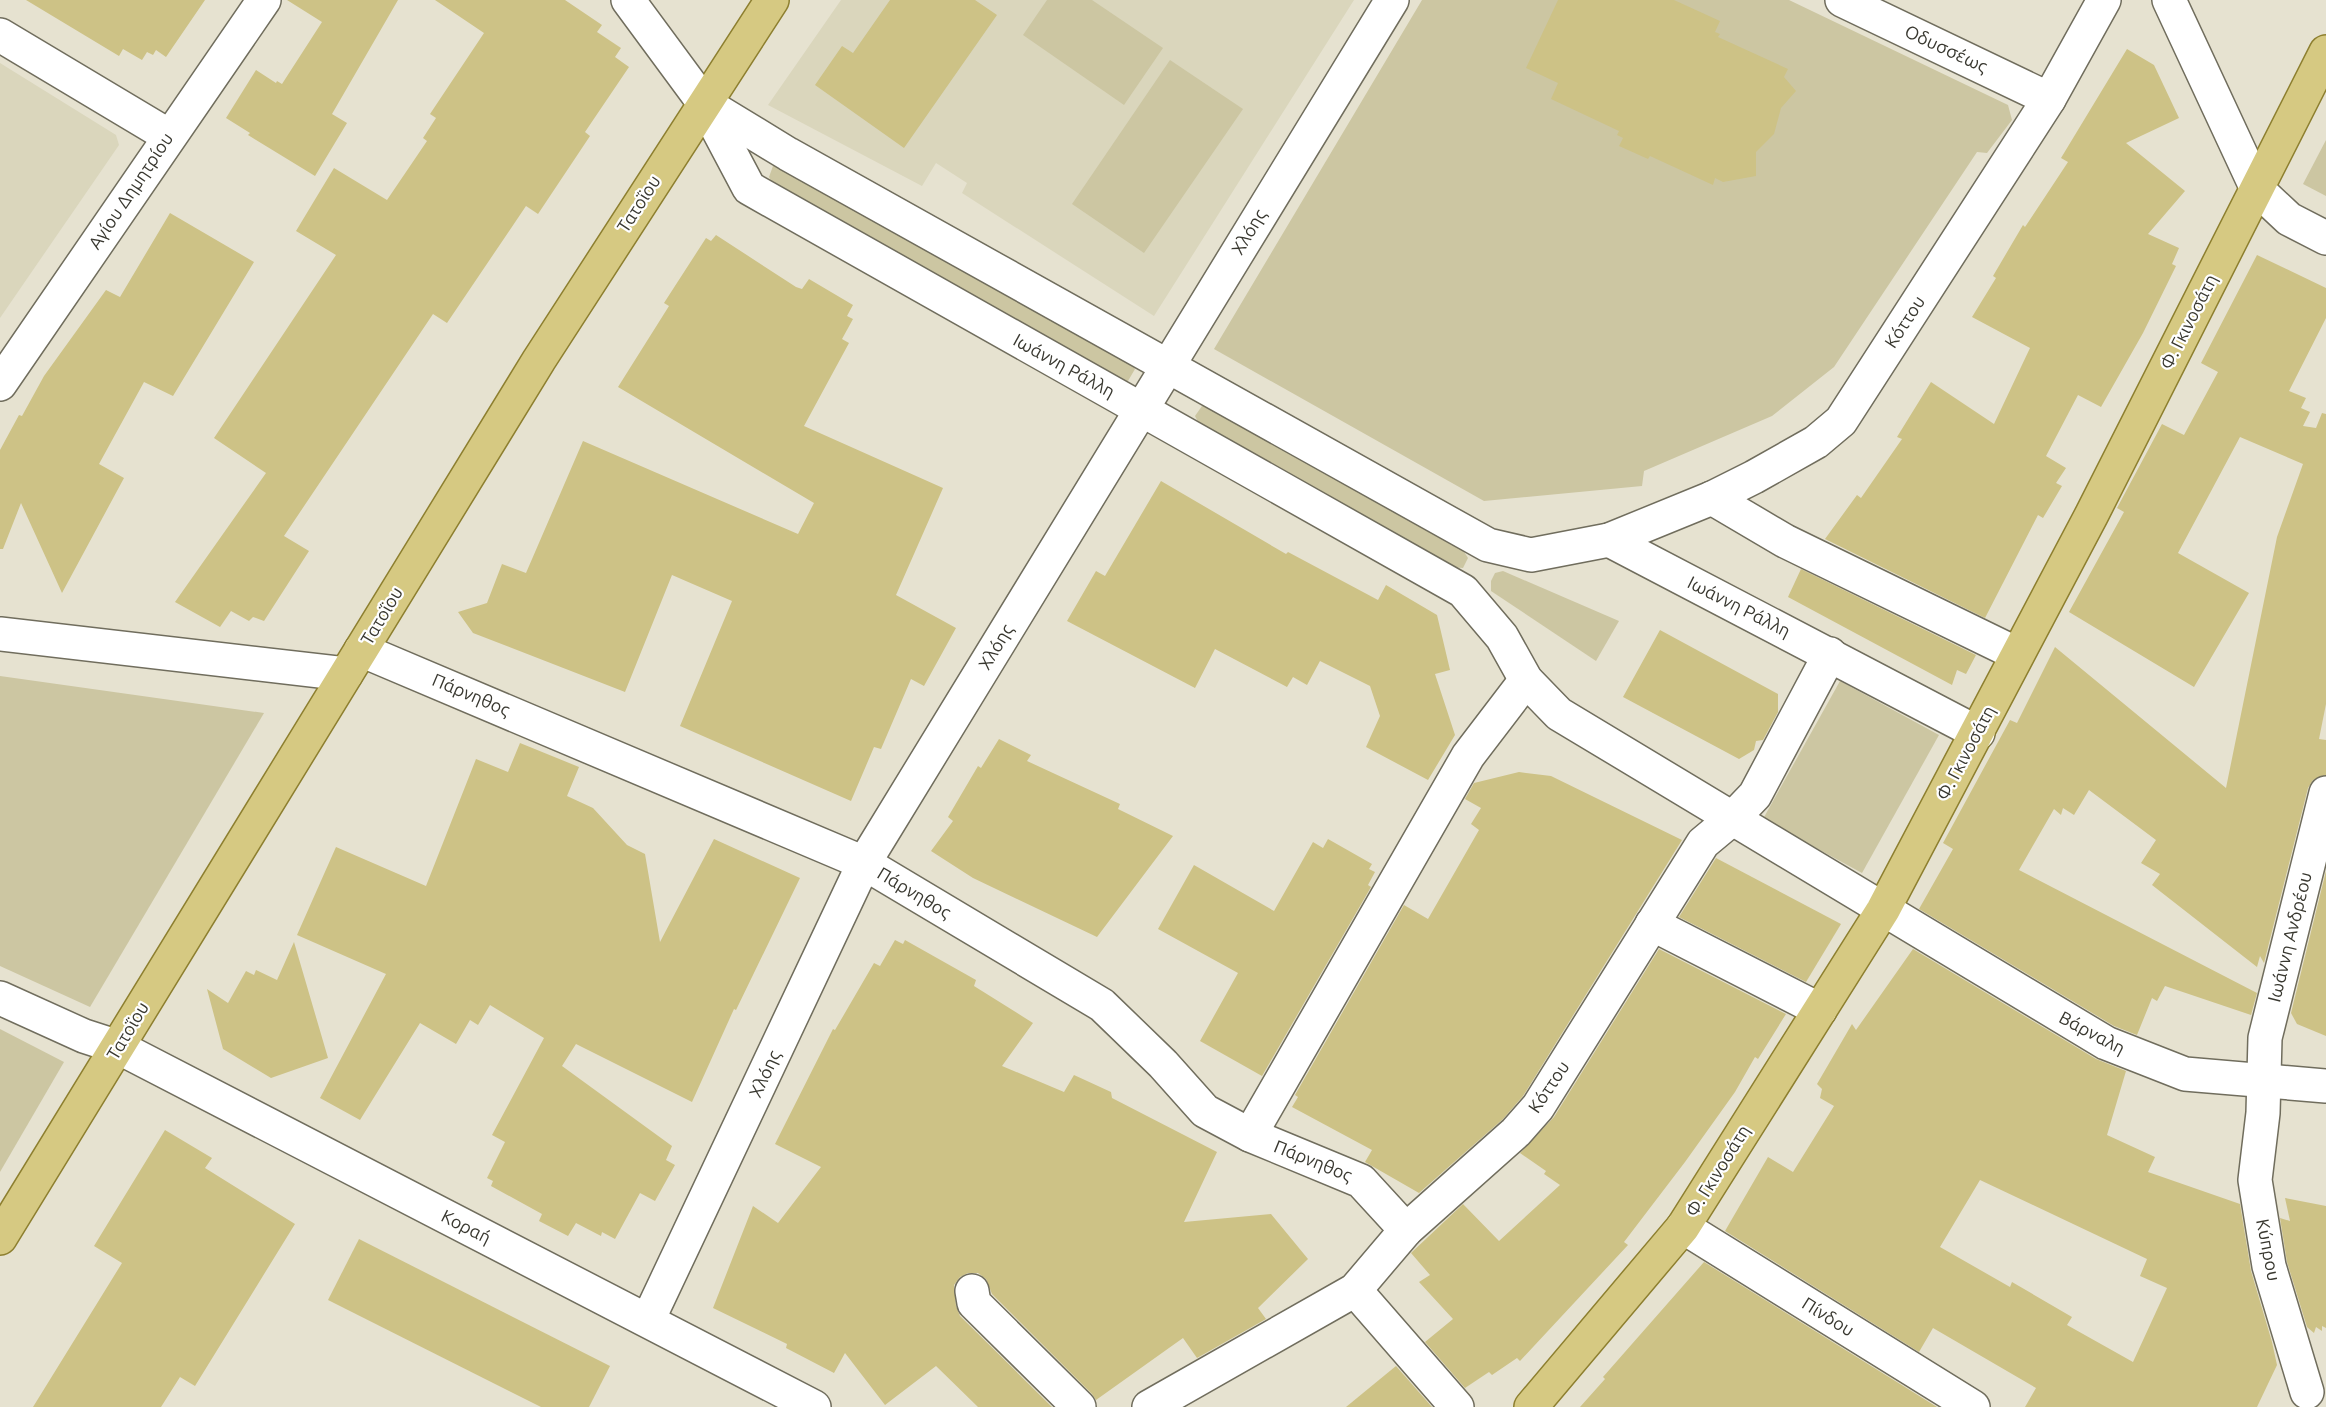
<svg xmlns="http://www.w3.org/2000/svg" width="2326" height="1407" font-family="Ubuntu,sans-serif">
	<rect width="100%" height="100%" fill="#e6e2d0"/>
	<g fill="#dad6bc">
		<polygon points="841,0 1354,0 1154,316 962,193 967,183 936,163 922,186 768,105"/>
		<polygon points="0,63 116,135 119,145 0,318"/>
	</g>
	<g fill="#ccc6a2">
		<polygon points="1047,0 1092,0 1163,48 1124,105 1023,35"/>
		<polygon points="1422,0 1789,0 2008,105 2012,120 1987,153 1977,152 1834,367 1772,416 1644,471 1642,486 1484,501 1214,349"/>
		<polygon points="1170,60 1243,109 1144,253 1072,204"/>
		<polygon points="2326,140 2326,196 2303,184"/>
		<polygon points="787,164 1129,359 1135,369 1128,381 1116,381 774,186 769,177 773,166"/>
		<polygon points="1202,406 1216,407 1461,547 1468,558 1463,568 1450,567 1201,428 1195,416"/>
		<polygon points="1503,571 1619,621 1596,661 1491,591 1491,581 1495,573"/>
		<polygon points="0,676 264,713 90,1007 0,966"/>
		<polygon points="1840,681 1939,735 1862,873 1763,819"/>
		<polygon points="0,1029 64,1062 0,1172"/>
	</g>
	<g fill="#cdc286" fill-rule="evenodd">
		<polygon points="26,0 205,0 166,57 156,50 153,55 147,52 142,60 123,49 119,56"/>
		<polygon points="287,0 398,0 332,114 347,123 315,176 248,135 250,133 226,118 256,70 276,83 277,81 282,84 322,22"/>
		<polygon points="435,0 565,0 602,25 597,32 621,48 615,57 629,67 585,132 590,136 538,214 526,206 447,323 433,314 284,536 309,551 264,621 253,617 249,621 231,611 220,627 175,602 266,473 214,438 336,255 296,231 334,168 387,200 427,141 423,138 436,118 430,114 484,33"/>
		<polygon points="890,0 975,0 997,15 904,148 815,85 842,46 853,53"/>
		<polygon points="1558,0 1674,0 1720,21 1715,32 1720,34 1718,37 1788,69 1784,77 1796,91 1781,108 1774,134 1756,152 1756,176 1723,182 1715,178 1713,185 1650,156 1648,159 1619,146 1623,138 1617,135 1619,131 1551,99 1558,83 1526,68"/>
		<polygon points="2127,49 2154,65 2179,118 2126,143 2185,191 2148,234 2179,248 2172,264 2176,266 2143,333 2101,407 2078,395 2046,456 2066,468 2056,483 2062,486 2043,518 2038,515 1985,618 1825,539 1857,495 1861,498 1902,439 1897,437 1931,382 1994,424 2030,348 1972,317 1996,278 1993,276 2023,225 2025,227 2068,162 2061,158"/>
		<polygon points="170,213 254,262 173,396 144,382 99,464 124,478 62,593 21,503 3,549 0,549 0,450 19,415 22,416 44,376 106,290 120,297"/>
		<polygon points="716,235 796,287 802,289 809,279 853,305 847,316 853,319 842,339 849,343 804,426 943,488 896,595 956,628 924,686 911,679 881,749 874,747 851,801 680,726 732,601 672,575 625,692 473,633 458,612 487,603 502,564 526,573 583,441 798,534 814,503 618,387 669,306 664,303 706,238 711,241"/>
		<polygon points="2257,255 2326,288 2326,318 2289,391 2306,398 2301,408 2310,412 2303,426 2316,428 2322,413 2326,414 2326,704 2319,739 2326,740 2326,775 2313,780 2308,788 2264,963 2260,956 2257,967 2152,885 2160,874 2141,863 2156,840 2089,790 2074,815 2063,808 2061,815 2054,809 2019,870 2257,993 2251,1015 2165,986 2157,1001 2152,998 2137,1035 2114,1026 1919,909 1953,849 1943,843 2010,720 2017,723 2055,647 2226,788 2277,537 2303,464 2240,437 2178,553 2249,593 2194,687 2069,612 2124,512 2117,508 2162,424 2184,435 2218,372 2201,363"/>
		<polygon points="1161,481 1286,554 1288,552 1378,600 1386,585 1437,615 1450,670 1435,674 1455,735 1428,780 1366,747 1380,716 1370,686 1320,661 1307,685 1293,677 1287,687 1215,649 1195,688 1067,621 1096,571 1105,576"/>
		<polygon points="1801,569 1976,655 1966,674 1957,670 1952,685 1788,597"/>
		<polygon points="1660,630 1778,694 1778,712 1763,740 1756,741 1754,750 1739,759 1623,697"/>
		<polygon points="999,739 1031,755 1027,761 1120,804 1118,809 1173,836 1097,937 973,878 931,851 953,821 948,817 978,766 981,768"/>
		<polygon points="520,743 579,767 567,796 593,808 627,845 645,854 660,942 714,839 800,878 736,1010 734,1009 692,1102 576,1044 562,1066 672,1146 666,1160 675,1165 655,1201 640,1193 615,1239 602,1232 601,1236 576,1223 568,1236 539,1221 542,1214 491,1186 493,1181 487,1178 505,1142 492,1135 544,1038 490,1005 478,1025 470,1020 456,1044 420,1023 360,1120 320,1098 386,974 297,935 336,847 426,886 476,759 508,772"/>
		<polygon points="1519,772 1551,776 1682,840 1523,1096 1503,1119 1419,1193 1365,1162 1372,1150 1292,1107 1298,1097 1295,1095 1404,905 1428,919 1479,830 1471,824 1481,808 1465,799 1474,783"/>
		<polygon points="1328,839 1372,864 1369,869 1375,872 1368,885 1371,887 1262,1076 1200,1041 1238,973 1158,929 1194,865 1274,911 1313,842 1323,848"/>
		<polygon points="1716,858 1841,924 1806,982 1679,917"/>
		<polygon points="2326,871 2326,1036 2297,1024 2291,1013"/>
		<polygon points="895,940 903,944 905,940 976,980 974,986 1033,1023 1002,1066 1064,1092 1074,1075 1111,1092 1112,1098 1217,1152 1184,1222 1271,1214 1308,1259 1258,1308 1266,1319 1197,1358 1183,1338 1096,1400 1092,1394 992,1294 986,1279 978,1273 968,1273 960,1277 954,1285 956,1306 960,1316 1052,1407 978,1407 936,1366 885,1405 845,1353 834,1373 786,1348 787,1344 713,1308 753,1206 778,1223 821,1167 775,1144 833,1029 835,1030 874,963 880,966"/>
		<polygon points="294,942 328,1058 271,1078 223,1049 207,989 228,1003 246,971 254,975 256,970 277,980"/>
		<polygon points="1659,949 1786,1014 1758,1059 1755,1057 1735,1092 1685,1162 1624,1242 1628,1245 1520,1361 1517,1358 1492,1375 1489,1372 1465,1388 1425,1342 1453,1319 1419,1282 1430,1275 1411,1253 1463,1204 1499,1241 1560,1185 1544,1174 1546,1171 1520,1153 1554,1117"/>
		<path d="M1913 949 2096 1059 2126 1071 2107 1135 2155 1157 2148 1172 2240 1204 2251 1271 2272 1342 2277 1365 2257 1407H2025L2036 1388 1933 1328 1919 1352 1725 1231 1768 1157 1793 1172 1834 1106 1820 1098 1822 1089 1817 1084 1852 1024 1856 1030ZM1980 1180 2147 1259 2140 1276 2167 1288 2133 1362 2067 1325 2072 1317 2012 1282 2010 1287 1940 1247Z"/>
		<polygon points="165,1130 212,1158 205,1168 295,1224 195,1386 180,1377 161,1407 33,1407 122,1263 94,1246"/>
		<polygon points="2285,1198 2326,1206 2326,1328 2322,1326 2322,1331 2316,1327 2314,1333 2307,1327 2287,1262 2280,1218 2290,1221"/>
		<polygon points="359,1239 610,1366 589,1407 541,1407 328,1300"/>
		<polygon points="1704,1262 1937,1407 1580,1407 1605,1379 1603,1377"/>
		<polygon points="1396,1366 1432,1407 1346,1407"/>
	</g>
	<g fill="none" stroke-linecap="round" stroke-linejoin="round">
		<g stroke="#706d5d" stroke-width="36">
			<g id="minor">
				<polyline points="628,0 704,103 749,188 1463,591 1502,637 1526,680 1559,714 2106,1043 2185,1074 2326,1086"/>
				<polyline points="1842,0 2049,99"/>
				<polyline points="2169,0 2257,189 2289,219 2326,238"/>
				<polyline points="0,35 169,136"/>
				<polyline points="706,104 788,154 1488,545 1531,555 1609,540 1712,498 1754,477 1816,442 1841,421 2049,99 2104,0"/>
				<polyline points="0,384 264,0"/>
				<polyline points="1712,498 1785,541 2017,654"/>
				<polyline points="1609,540 1978,733"/>
				<polyline points="0,634 346,674"/>
				<polyline points="361,650 864,863 1102,1005 1163,1064 1205,1111 1250,1135 1361,1181 1406,1230"/>
				<polyline points="1652,924 1820,1010"/>
				<polyline points="0,998 84,1036 118,1047 814,1407"/>
				<polyline points="1250,1135 1468,756 1526,680"/>
				<polyline points="1683,1227 1973,1407"/>
				<polyline points="1355,1290 1457,1407"/>
				<polyline points="972,1291 974,1303 1079,1407"/>
				<polyline points="648,1320 864,863 1392,0"/>
				<polyline points="2307,1392 2269,1266 2255,1180 2263,1113 2265,1038 2326,793"/>
				<polyline points="1149,1407 1355,1290 1406,1230 1516,1132 1538,1107 1703,843 1733,818 1755,795 1830,654"/>
			</g>
		</g>
		<g stroke="#8d7f2f" stroke-width="36">
			<g id="major">
				<polyline points="0,1238 539,360 772,0"/>
				<polyline points="1531,1407 1683,1227 1883,910 2092,514 2326,52"/>
			</g>
		</g>
		<use href="#minor" stroke="#fff" stroke-width="33"/>
		<use href="#major" stroke="#d6c982" stroke-width="33"/>
	</g>
	<g text-anchor="middle" stroke-width="4.5" stroke-linejoin="round" paint-order="stroke">
		<g font-size="18" fill="#393830" stroke="#fff">
			<text transform="translate(1946 49) rotate(25)" y="6">Οδυσσέως</text>
			<text transform="translate(131 191) rotate(-56)" y="6">Αγίου Δημητρίου</text>
			<text transform="translate(639 204) rotate(-57)" y="6">Τατοΐου</text>
			<text transform="translate(1249 232) rotate(-59)" y="6">Χλόης</text>
			<text transform="translate(1905 322) rotate(-57)" y="6">Κόττου</text>
			<text transform="translate(2189 322) rotate(-63)" y="6">Φ. Γκινοσάτη</text>
			<text transform="translate(1064 366) rotate(29)" y="6">Ιωάννη Ράλλη</text>
			<text transform="translate(1739 607) rotate(27)" y="6">Ιωάννη Ράλλη</text>
			<text transform="translate(382 616) rotate(-59)" y="6">Τατοΐου</text>
			<text transform="translate(996 647) rotate(-59)" y="6">Χλόης</text>
			<text transform="translate(471 695) rotate(23)" y="6">Πάρνηθος</text>
			<text transform="translate(1966 753) rotate(-62)" y="6">Φ. Γκινοσάτη</text>
			<text transform="translate(914 893) rotate(31)" y="6">Πάρνηθος</text>
			<text transform="translate(2290 937) rotate(-76)" y="6">Ιωάννη Ανδρέου</text>
			<text transform="translate(128 1031) rotate(-59)" y="6">Τατοΐου</text>
			<text transform="translate(2092 1033) rotate(28)" y="6">Βάρναλη</text>
			<text transform="translate(765 1074) rotate(-65)" y="6">Χλόης</text>
			<text transform="translate(1549 1087) rotate(-56)" y="6">Κόττου</text>
			<text transform="translate(1313 1161) rotate(22)" y="6">Πάρνηθος</text>
			<text transform="translate(1718 1171) rotate(-58)" y="6">Φ. Γκινοσάτη</text>
			<text transform="translate(466 1227) rotate(27)" y="6">Κοραή</text>
			<text transform="translate(2268 1250) rotate(79)" y="6">Κύπρου</text>
			<text transform="translate(1828 1317) rotate(32)" y="6">Πίνδου</text>
		</g>
	</g>
</svg>
